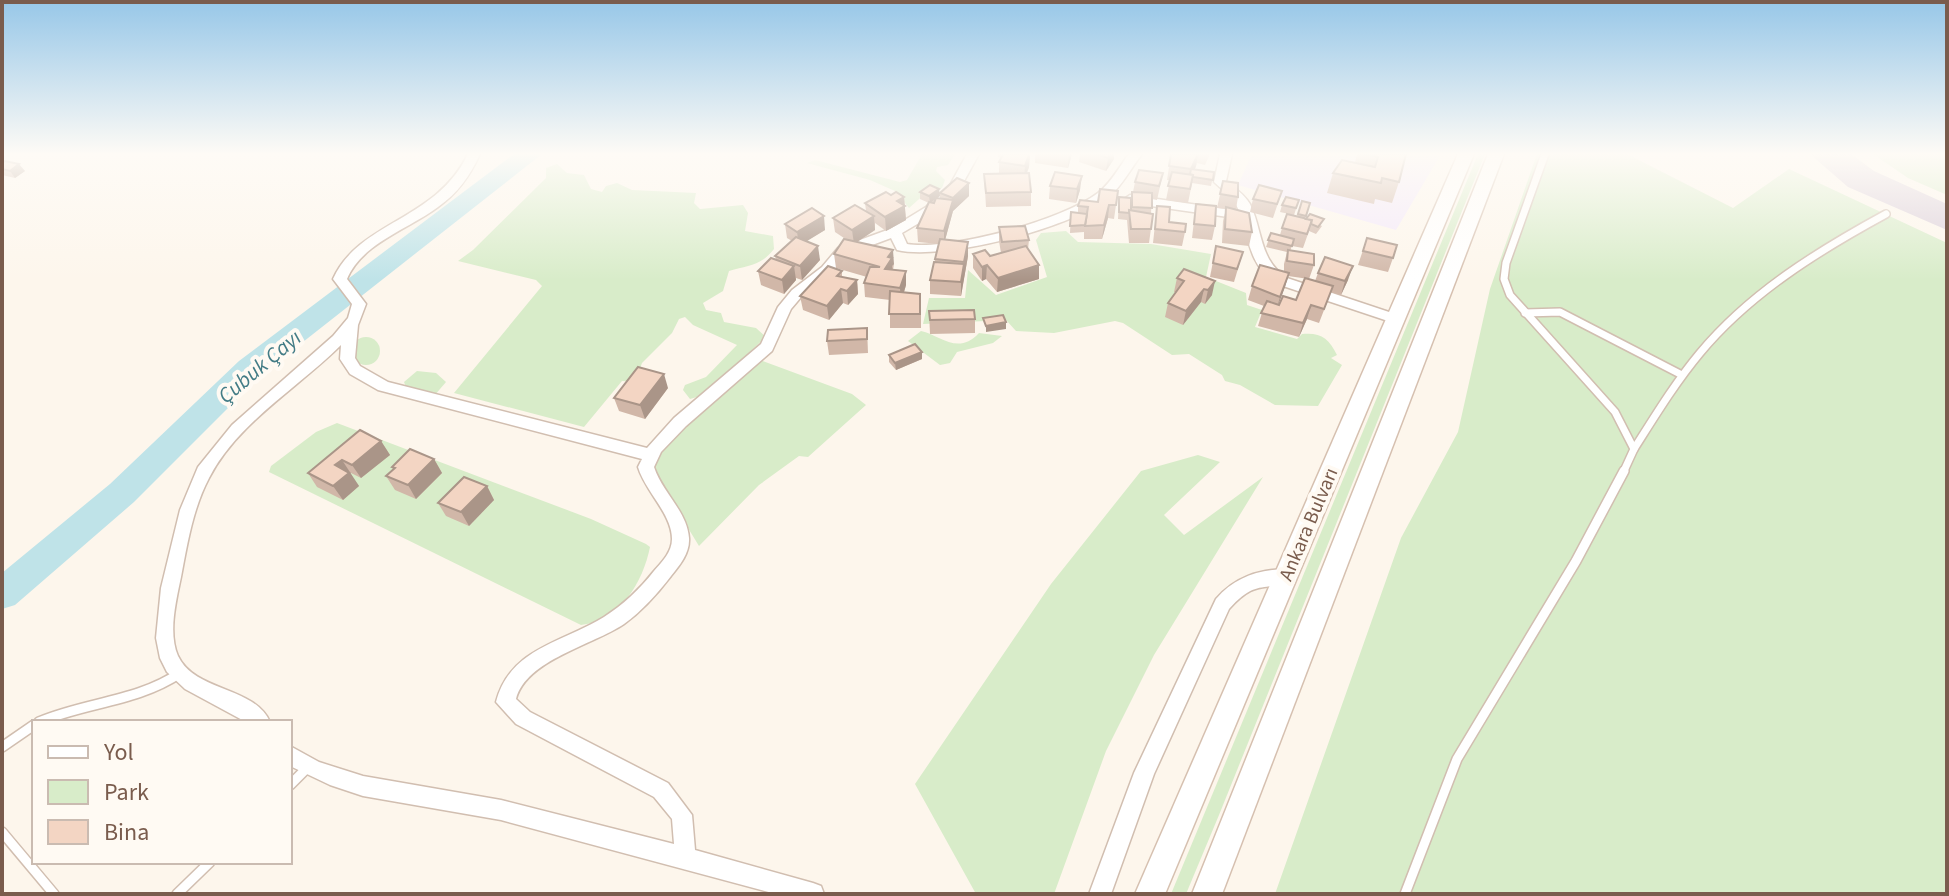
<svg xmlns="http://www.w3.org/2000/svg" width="1949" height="896" font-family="'Source Sans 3',sans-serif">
	<rect width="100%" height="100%" fill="#fdf6ec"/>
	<polygon fill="#f3e8fa" points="1252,154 1441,154 1396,230 1238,185"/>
	<g fill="#d8ecc9">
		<polygon points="922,154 955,154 948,165 937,167 936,171 945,180 942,188 927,192 909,208 895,191 870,180 807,163 815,160 900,182 907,180"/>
		<polygon points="1478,154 1485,154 1219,815 1186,894 1171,894"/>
		<polygon points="1537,154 1627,154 1733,208 1789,169 1947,243 1947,894 1275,894 1401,538 1458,432 1490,289"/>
		<polygon points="1873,154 1947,154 1947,195 1908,178"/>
		<path d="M557 164 567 173 584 175 591 189 602 192 606 186 617 183 632 190 696 193 694 203 700 209 743 205 748 213 745 231 773 236 774 249C761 266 748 265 729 271L723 291 703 303 706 310 721 313 724 322 756 328 766 337 704 395 690 399 683 390 685 385 706 377 737 345 693 325 685 317 679 319 672 333 642 363 635 382 622 381 584 427 454 393 542 286 536 280 458 261 473 250 546 178V168Z"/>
		<path d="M1066 231 1078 242 1151 244 1211 254 1206 277 1246 293 1247 305 1262 310 1255 327 1297 339 1302 334C1320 332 1329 338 1337 355L1331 358 1342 365 1318 406 1275 405 1240 385 1225 381 1222 375 1189 354 1172 355 1123 323 1115 321 1054 333 1016 331 1006 320 923 324 929 298H965L968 270 996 295 1047 277 1036 240 1041 233Z"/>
		<path d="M921 331C940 335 958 356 979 333L1002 336 993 343 957 352 950 363 940 365 908 341Z"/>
		<circle cx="366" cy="351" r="14"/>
		<path d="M760 360 852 394 866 405 808 457 799 456 759 485 699 546 652 469C674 422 721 392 760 360Z"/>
		<polygon points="417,371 436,373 446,382 434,396 406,387 404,382"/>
		<path d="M337 423 591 519 646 544 650 547C643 582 620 621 581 625L269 472 271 466 316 432Z"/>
		<polygon points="1198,455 1220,462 1164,515 1184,535 1263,477 1154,655 1106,751 1054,894 976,894 915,784 1051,584 1141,471"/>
	</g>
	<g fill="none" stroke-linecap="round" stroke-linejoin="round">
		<polygon fill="#bfe3e8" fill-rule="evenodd" points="514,154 542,154 261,375 134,502 15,605 2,609 2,573 110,484 239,361"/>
		<polygon fill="#dbcfda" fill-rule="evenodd" points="1810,154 1851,154 1874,171 1947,204 1947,230 1848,187"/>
		<g stroke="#d1beb0" stroke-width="10">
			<g id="service-far1">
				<polyline points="1545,154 1506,263 1504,279 1510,295 1615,412 1634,449 1623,473"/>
				<polyline points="1525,313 1560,312 1682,375"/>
				<path d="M1634 449C1655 416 1675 383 1700 353 1750 293 1818 251 1886 214"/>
			</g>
		</g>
		<g stroke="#d1beb0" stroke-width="12">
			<g id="service">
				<path d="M39 722C86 702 137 702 180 673"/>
				<polyline points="2,747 34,725"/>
				<polyline points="290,785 307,768"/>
				<polyline points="2,832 54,894"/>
				<polyline points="177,894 210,862"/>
				<polyline points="1405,894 1457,759 1576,561 1624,471"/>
			</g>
		</g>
		<g stroke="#d1beb0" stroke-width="3">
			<g id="minor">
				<path d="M468 154H480C470 176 458 193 438 207 409 229 362 243 347 279L366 304 358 325 355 358 360 366 388 382 647 448 674 418 761 344 778 307 792 290 822 267 838 248 890 229 926 207 949 187 967 154H979L958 192 936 213 902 233 907 244C950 251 1063 220 1098 193 1111 183 1119 167 1129 154H1142C1131 168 1122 186 1108 198 1071 228 944 261 897 250L891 238 848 254 832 273 802 296 791 309 772 351 686 426 661 452 654 467C662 492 687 511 689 538 690 553 680 565 671 576 658 593 642 611 624 624 593 645 526 660 516 699L530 712 668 783 692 815 695 850 813 883 821 886 824 894H776L501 820 363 796 330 785 290 766V746L319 762 363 776 501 800 674 844 672 819 654 797 516 724 496 702C510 648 562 643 604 617 623 605 640 589 654 571 662 562 672 552 672 539 672 514 645 491 638 467L642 459 378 390 350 374 340 359 341 345C298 388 237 423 209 478 193 508 187 545 181 577 176 601 168 633 178 656 195 692 254 686 270 722H246L185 689 167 672 160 658 156 638 161 588 180 510 198 467 232 425 333 336 348 318 352 304 333 279C359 221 436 221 468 154Z"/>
				<path d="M1220 154H1232L1226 181C1235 188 1244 194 1250 204 1263 231 1259 260 1287 278L1401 316 1403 319 1401 322H1391L1277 284C1253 269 1249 245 1242 219L1130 203 1124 199 1130 195 1239 211 1234 200 1214 182Z"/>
				<path d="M1286 569 1292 571 1295 576 1292 581C1262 592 1256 579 1229 609L1154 774 1111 894H1089L1134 773 1216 599C1235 577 1258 570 1286 569Z"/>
			</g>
		</g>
		<g stroke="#d6c0b0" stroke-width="3">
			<g id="secondary">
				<polygon points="1458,154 1474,154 1165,894 1135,894"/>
				<polygon points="1488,154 1504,154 1222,894 1192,894"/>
			</g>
		</g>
		<use href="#service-far1" stroke="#fff" stroke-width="7"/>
		<use href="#service" stroke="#fff" stroke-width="9"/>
		<use href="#minor" fill="#fff" fill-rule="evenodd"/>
		<use href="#secondary" fill="#fff" fill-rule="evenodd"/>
	</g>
	<g fill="#d1b7a8">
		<polygon points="998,154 1030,154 1029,167 1027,173 1031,192 1031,206 986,207 984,174 999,174 999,162 1001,158 998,157"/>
		<polygon points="1035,154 1072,154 1068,168 1035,163"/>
		<polygon points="1080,154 1114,154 1114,159 1106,171 1079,162"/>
		<polygon points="1171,154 1210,154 1205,165 1197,163 1195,169 1214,172 1211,186 1192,183 1188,203 1166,200 1170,180 1167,180"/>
		<polygon points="1357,154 1406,154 1399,182 1392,203 1375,199 1374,204 1327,193 1333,173 1355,162"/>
		<polygon points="2,163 25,171 15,178 2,175"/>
		<polygon points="1163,173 1157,200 1152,199 1151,213 1153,214 1149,243 1129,243 1127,220 1118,219 1119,197 1131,202 1135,182"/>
		<polygon points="1223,181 1238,197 1236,209 1252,232 1249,246 1222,243 1223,221 1226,209 1217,208"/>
		<polygon points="1050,186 1080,190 1076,203 1049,199"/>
		<polygon points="1118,191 1114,219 1108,218 1102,239 1084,239 1084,232 1070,233 1071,212 1078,213 1078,206 1098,202"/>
		<polygon points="1282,191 1273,218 1250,212 1253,199"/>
		<polygon points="920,192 940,196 937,198 940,198 940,193 969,196 953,211 945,240 968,256 961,296 930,294 930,280 939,244 918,242 917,228 929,203 920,199"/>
		<polygon points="891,195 904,197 906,220 886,231 875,223 875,230 857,242 894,264 893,270 906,285 904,292 921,308 921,328 890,328 890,300 865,297 864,283 867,277 836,268 834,254 847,240 835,232 833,218 866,211 865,203"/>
		<polygon points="1299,200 1294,215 1280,212 1282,205"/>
		<polygon points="1302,201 1310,203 1305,218 1322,226 1316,234 1309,231 1303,248 1292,246 1290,251 1314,265 1309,279 1288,276 1278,305 1296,300 1315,281 1318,273 1348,280 1341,295 1331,292 1319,323 1307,319 1299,337 1258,326 1264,306 1248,300 1252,286 1284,271 1284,264 1287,252 1266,247 1271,233 1280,235 1282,228 1297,216"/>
		<polygon points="1196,204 1215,226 1212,240 1192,238"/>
		<polygon points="1157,206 1169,222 1185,232 1182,246 1153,243"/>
		<polygon points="785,224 825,230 806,241 820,260 802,280 796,278 796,280 784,294 761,285 758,271 776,260 775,256 792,241 787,238"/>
		<polygon points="999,227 1029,240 1028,249 1039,279 997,292 986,279 982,281 973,268 973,254 990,256 1001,253 999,241"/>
		<polygon points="1367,238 1393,258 1388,272 1358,265"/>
		<polygon points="1216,246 1243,252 1234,282 1210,277"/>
		<polygon points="1184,269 1212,295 1205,304 1201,302 1183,325 1165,317 1168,303 1176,292 1174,292 1177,278"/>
		<polygon points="842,271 842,277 857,280 858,294 848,305 843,303 829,320 803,310 800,296"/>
		<polygon points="929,311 975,319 975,333 930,334"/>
		<polygon points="867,328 868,353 829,355 827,341"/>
		<polygon points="922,352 922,359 896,370 889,362 889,355"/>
		<polygon points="668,388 645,419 619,411 614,398"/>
		<polygon points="381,441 390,455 361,478 351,473 350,474 359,486 343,500 317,487 308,473"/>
		<polygon points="434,459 442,473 416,499 395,490 386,476 393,469 392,467"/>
		<polygon points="487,486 494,500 469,526 446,516 438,503"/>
	</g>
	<g fill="#aa9588">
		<polygon points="1030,154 1029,167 1024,180 1025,166"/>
		<polygon points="1069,154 1072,154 1068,168"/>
		<polygon points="1110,154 1114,154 1114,159 1106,171 1108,158"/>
		<polygon points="1198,154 1196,166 1192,176 1191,169"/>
		<polygon points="19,164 25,171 15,178 10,171"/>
		<polygon points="1082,176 1080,190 1076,203 1077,189"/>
		<polygon points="969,183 969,196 953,211 944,244 944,231 953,202 953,198"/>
		<polygon points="939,189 940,196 930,203 929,196"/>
		<polygon points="904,197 906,220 886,231 885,217 897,201"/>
		<polygon points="1109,205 1108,218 1102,239 1104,225"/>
		<polygon points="824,216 825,230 799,246 797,232"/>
		<polygon points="874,216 875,230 854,244 852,230"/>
		<polygon points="968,242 968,256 961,296 961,282"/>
		<polygon points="818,246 820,260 802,280 800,266"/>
		<polygon points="893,250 894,264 892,266 893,272 885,269 888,257"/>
		<polygon points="987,265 986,279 982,281 982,267"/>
		<polygon points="1039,265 1039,279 997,292 998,278"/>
		<polygon points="794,266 796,280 784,294 782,280"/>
		<polygon points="1353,266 1348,280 1341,295 1345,281"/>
		<polygon points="906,271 906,285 901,302 900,288"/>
		<polygon points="1289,273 1285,287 1276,311 1280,297"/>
		<polygon points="857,280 858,294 848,305 847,291"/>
		<polygon points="1215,281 1212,295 1205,304 1208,290"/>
		<polygon points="841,289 843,303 829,320 827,306"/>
		<polygon points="1204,289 1201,302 1183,325 1186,311"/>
		<polygon points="1311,305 1307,319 1299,337 1303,323"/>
		<polygon points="1006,322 1006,329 986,332 986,326"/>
		<polygon points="922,352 922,359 896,370 895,363"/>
		<polygon points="664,374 668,388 645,419 640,405"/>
		<polygon points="381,441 390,455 361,478 352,465"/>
		<polygon points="434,459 442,473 416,499 408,485"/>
		<polygon points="342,460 359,486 343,500 333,486 335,465"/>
		<polygon points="487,486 494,500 469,526 461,512"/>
	</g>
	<g fill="#f3d5c3" stroke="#aa9588" stroke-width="2">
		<polygon points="1003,154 1029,154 1025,166 999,162"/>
		<polygon points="1097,154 1110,154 1108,158"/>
		<polygon points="1171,154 1198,154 1191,169 1169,166"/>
		<polygon points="1365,154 1406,154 1399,182 1382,178 1381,183 1333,173 1342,160 1375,167 1378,157"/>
		<polygon points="5,161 19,164 10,171 2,169 2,163"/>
		<polygon points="1191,169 1214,172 1213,180 1193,177 1193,175 1190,174"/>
		<polygon points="1139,170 1163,173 1159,186 1135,182"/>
		<polygon points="1055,172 1082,176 1077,189 1050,186"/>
		<polygon points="1172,172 1193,175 1190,189 1168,186"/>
		<polygon points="1029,173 1031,192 986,193 984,174"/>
		<polygon points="957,178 969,183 953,198 940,193"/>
		<polygon points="1223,181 1238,183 1238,197 1220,194"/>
		<polygon points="930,185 939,189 929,196 920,192"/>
		<polygon points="1259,185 1282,191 1277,204 1253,199"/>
		<polygon points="1100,189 1118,191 1116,205 1109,205 1104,225 1085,226 1088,207 1078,206 1080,200 1098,202"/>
		<polygon points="886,192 891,195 896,192 904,197 897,201 905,206 885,217 865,203"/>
		<polygon points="1132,192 1152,193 1152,208 1132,207"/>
		<polygon points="1119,197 1131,198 1131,210 1129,210 1129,213 1119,212"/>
		<polygon points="1286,197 1299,200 1296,208 1282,205"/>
		<polygon points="936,198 953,200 944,231 917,228 929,202 934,203"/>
		<polygon points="1302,201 1310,203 1306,216 1298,214"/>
		<polygon points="1196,204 1216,206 1215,226 1194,224"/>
		<polygon points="855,205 874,216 852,230 833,218"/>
		<polygon points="1157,206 1170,207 1169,222 1186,224 1185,232 1155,229"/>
		<polygon points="1226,207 1249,213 1252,232 1225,229"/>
		<polygon points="812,208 824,216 797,232 785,224"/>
		<polygon points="1129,210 1153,214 1151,229 1131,229"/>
		<polygon points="1071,212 1087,214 1085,225 1070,226"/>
		<polygon points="1287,214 1312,220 1307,234 1282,228"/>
		<polygon points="1310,214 1324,219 1318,227 1311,224 1312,220 1306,219"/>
		<polygon points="1025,226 1029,240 1002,242 999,227"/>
		<polygon points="1271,233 1294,239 1292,246 1268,240"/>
		<polygon points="796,237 818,246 800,266 775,256"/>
		<polygon points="1367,238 1397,245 1393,258 1363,251"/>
		<polygon points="844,239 893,250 888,257 892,258 885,269 906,271 900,288 864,283 870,267 880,267 834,254"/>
		<polygon points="940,239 968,242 964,262 935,259"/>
		<polygon points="1026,246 1039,265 998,278 987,265 982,267 973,254 985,250 990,256"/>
		<polygon points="1216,246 1243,252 1237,269 1213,263"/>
		<polygon points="1288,250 1314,254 1314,265 1287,261"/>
		<polygon points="1325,257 1353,266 1345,281 1318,273"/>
		<polygon points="771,258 794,266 782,280 758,271"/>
		<polygon points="934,262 964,264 961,282 930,280"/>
		<polygon points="1260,265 1289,273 1280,297 1252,286"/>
		<polygon points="828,266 842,271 837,276 857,280 847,291 841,289 827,306 800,296"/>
		<polygon points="1184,269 1215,281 1208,290 1204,289 1186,311 1168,303 1184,281 1177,278"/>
		<polygon points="1305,278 1333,286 1324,309 1311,305 1303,323 1261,313 1267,301 1279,305 1283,296 1296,300"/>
		<polygon points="890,291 920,294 920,314 889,314"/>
		<polygon points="974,310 975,319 930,320 929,311"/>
		<polygon points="1003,315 1006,322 986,326 983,318"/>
		<polygon points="867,328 867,339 827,341 828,330"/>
		<polygon points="915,344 922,352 895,363 889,355"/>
		<polygon points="638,367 664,374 640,405 614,398"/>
		<polygon points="360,430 381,441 352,465 342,460 335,465 349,473 333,486 308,473"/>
		<polygon points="410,449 434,459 408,485 386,476 395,468 392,467"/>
		<polygon points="464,477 487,486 461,512 438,503"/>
	</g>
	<linearGradient id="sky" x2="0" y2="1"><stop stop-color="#97c7e8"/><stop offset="0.55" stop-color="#fefbf6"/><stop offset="1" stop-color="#fefbf6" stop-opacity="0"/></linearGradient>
	<rect width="1949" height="280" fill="url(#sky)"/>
	<g text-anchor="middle" stroke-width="8" stroke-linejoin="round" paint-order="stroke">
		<g font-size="20" fill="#7a5c4d" stroke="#fffaf3">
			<text transform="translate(1308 524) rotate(-67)" y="7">Ankara Bulvarı</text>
		</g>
		<g font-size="22" font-style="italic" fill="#437c86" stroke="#fffaf3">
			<text transform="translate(259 366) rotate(-40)" y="8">Çubuk Çayı</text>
		</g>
	</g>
	<rect width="1949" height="896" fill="none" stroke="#7a5c4d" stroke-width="8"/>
	<rect x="32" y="720" width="260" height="144" fill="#fffaf3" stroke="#cabbb1" stroke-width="2"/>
	<rect x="48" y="746" width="40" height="12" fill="#ffffff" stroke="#cabbb1" stroke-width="2"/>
	<text x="104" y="760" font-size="24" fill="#7a5c4d">Yol</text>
	<rect x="48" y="780" width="40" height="24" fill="#d8ecc9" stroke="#cabbb1" stroke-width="2"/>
	<text x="104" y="800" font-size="24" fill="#7a5c4d">Park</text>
	<rect x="48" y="820" width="40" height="24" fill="#f3d5c3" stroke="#cabbb1" stroke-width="2"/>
	<text x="104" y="840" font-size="24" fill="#7a5c4d">Bina</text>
</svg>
